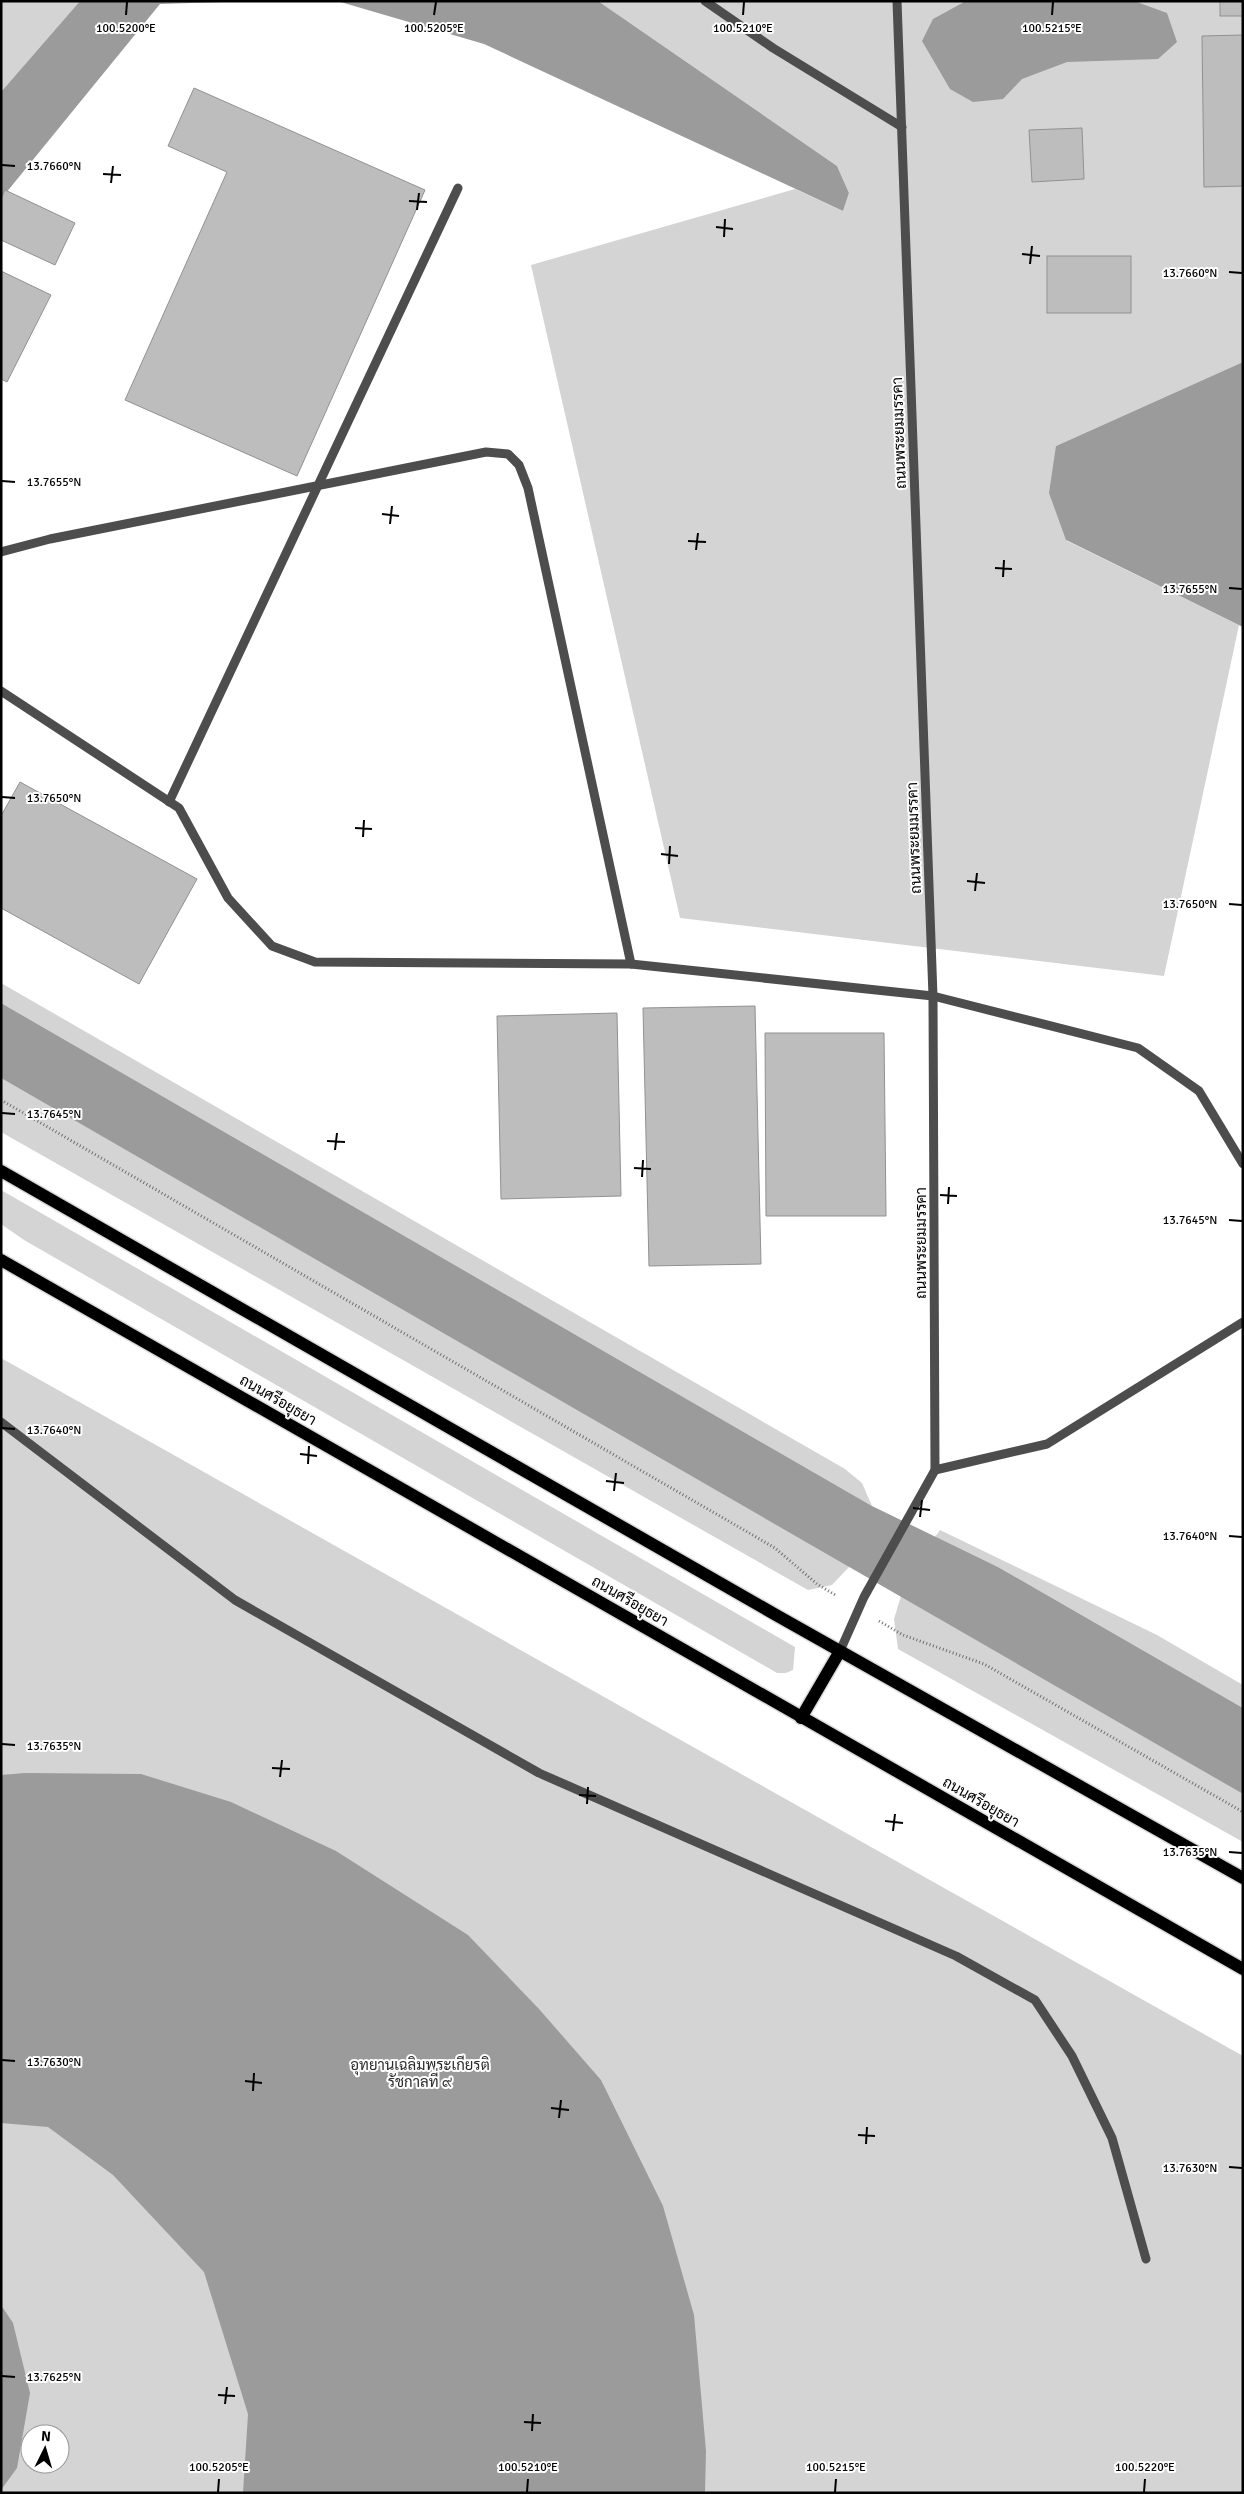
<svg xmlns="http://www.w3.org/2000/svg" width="1244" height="2494" font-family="Signika,Sarabun,sans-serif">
	<rect width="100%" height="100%" fill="#fff"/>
	<g fill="#d4d4d4" fill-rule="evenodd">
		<polygon points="1,1 80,1 1,92"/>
		<polygon points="598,1 1243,1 1243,362 1056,446 1067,541 1239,625 1164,976 680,918 531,265 795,189 843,211 849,193 837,166"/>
		<polygon points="1,983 845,1469 862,1483 872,1506 1,1003"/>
		<polygon points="1,1078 850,1566 832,1585 808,1590 1,1132"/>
		<polygon points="1,1190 795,1647 793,1670 786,1673 777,1673 24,1240 1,1224"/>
		<path d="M1 1358 1243 2056V2493H1ZM30 2434H60V2464H30Z"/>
		<polygon points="940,1530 1157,1635 1243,1685 1243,1708 998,1567 935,1537"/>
		<polygon points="901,1596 1243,1794 1243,1842 898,1649 894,1619"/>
	</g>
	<g fill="#9b9b9b">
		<polygon points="80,1 253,1 160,4 1,199 1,92"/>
		<polygon points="337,1 598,1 837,166 849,193 843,211 484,44"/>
		<polygon points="966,1 1134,1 1167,13 1177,42 1158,59 1067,62 1022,79 1003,99 973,102 950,89 922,41 933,19"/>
		<polygon points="1243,362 1243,627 1066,540 1049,493 1056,446"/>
		<polygon points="1,1003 872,1506 998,1567 1243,1708 1243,1794 1,1078"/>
		<polygon points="25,1773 141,1774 231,1802 336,1851 468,1935 539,2009 601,2080 663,2206 694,2315 706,2451 705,2493 243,2493 248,2414 204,2272 113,2175 48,2127 1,2123 1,1775"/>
		<polygon points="1,2305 13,2323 30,2393 17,2468 1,2490"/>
	</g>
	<g fill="#bdbdbd" stroke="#919191">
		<rect x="1220" y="1" width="23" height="15"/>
		<polygon points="1243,35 1243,186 1204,187 1202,36"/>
		<polygon points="194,88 425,190 297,476 125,400 227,172 168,146"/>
		<polygon points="1082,128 1084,179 1032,182 1029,130"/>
		<polygon points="5,190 75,223 55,265 1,240 1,199"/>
		<rect x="1047" y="256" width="84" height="57"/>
		<polygon points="1,271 51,295 7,382 1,379"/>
		<polygon points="20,782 197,879 139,984 1,908 1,816"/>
		<polygon points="755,1006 761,1264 649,1266 643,1008"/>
		<polygon points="617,1013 621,1196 501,1199 497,1016"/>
		<polygon points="765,1033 884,1033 886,1216 766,1216"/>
	</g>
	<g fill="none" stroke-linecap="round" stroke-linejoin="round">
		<g stroke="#dbdbdb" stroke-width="15">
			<g id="major">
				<polyline points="1,1171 776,1615 1243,1878"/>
				<polyline points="1,1260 1243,1969"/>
				<polyline points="801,1718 840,1651"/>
			</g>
		</g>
		<g stroke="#6f6f6f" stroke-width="3" stroke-dasharray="1 2.5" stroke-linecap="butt">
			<polyline points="1,1100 775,1548 817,1584 837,1596"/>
			<polyline points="879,1621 903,1635 984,1664 1243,1812"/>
		</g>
		<g stroke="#4d4d4d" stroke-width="9">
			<polyline points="705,1 773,48 902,127"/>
			<polyline points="1,552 50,539 486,452 508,454 519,465 528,488 631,964"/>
			<polyline points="1,691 179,808 228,898 272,946 315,962 631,964 933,996 1138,1048 1199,1091 1243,1164"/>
			<polyline points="169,802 458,188"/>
			<polyline points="1,1422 235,1600 539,1773 956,1956 1035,2000 1072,2056 1112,2138 1146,2259"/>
			<polyline points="935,1470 1047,1444 1243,1322"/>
			<polyline points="840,1651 864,1597 935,1470 933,996 897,1"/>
		</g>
		<use href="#major" stroke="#000" stroke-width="12"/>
	</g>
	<path fill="none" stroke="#000" stroke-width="2" d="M126 15 127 2M434 15 436 2M743 15 744 2M1052 15 1053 2M2 165 15 166M103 174 121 175M111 183 113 166M409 201 427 202M417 210 419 193M716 227 733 229M724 237 725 219M1022 254 1040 256M1030 264 1032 246M1229 272 1242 273M2 481 15 482M382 514 399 516M390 524 392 506M688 541 706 542M696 550 698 533M995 568 1012 569M1003 577 1004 560M1229 588 1242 589M2 797 15 798M355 828 372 829M363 837 364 820M661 854 678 856M669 864 670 846M967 881 985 883M975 891 977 873M1229 904 1242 905M2 1113 15 1114M327 1141 345 1142M335 1150 337 1133M634 1168 651 1169M642 1177 643 1160M940 1195 957 1196M948 1204 949 1187M1229 1220 1242 1221M2 1428 15 1429M300 1454 317 1456M308 1464 309 1446M606 1481 624 1483M614 1491 616 1473M913 1508 930 1510M920 1517 922 1500M1229 1536 1242 1537M2 1744 15 1745M272 1768 290 1769M280 1777 282 1760M579 1795 596 1796M587 1804 588 1787M885 1821 903 1823M893 1831 895 1814M1229 1852 1242 1853M2 2060 15 2061M245 2081 262 2083M253 2091 254 2073M551 2108 569 2110M559 2118 561 2100M858 2135 875 2136M866 2144 867 2127M1229 2167 1242 2168M2 2376 15 2377M218 2395 235 2396M225 2404 227 2387M524 2422 541 2423M532 2431 533 2414M218 2492 219 2479M527 2492 528 2479M835 2492 836 2479M1144 2492 1145 2479"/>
	<g text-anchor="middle" stroke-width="4" stroke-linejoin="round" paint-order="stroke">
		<g font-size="15" fill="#000" stroke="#fff">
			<text transform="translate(899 433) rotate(-92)" y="5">ถนนพระยมมรรคา</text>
			<text transform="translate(914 838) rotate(-92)" y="5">ถนนพระยมมรรคา</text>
			<text transform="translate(921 1243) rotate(-90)" y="5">ถนนพระยมมรรคา</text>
			<text transform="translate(278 1400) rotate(30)" y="5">ถนนศรีอยุธยา</text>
			<text transform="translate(630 1601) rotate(30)" y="5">ถนนศรีอยุธยา</text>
			<text transform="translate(981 1802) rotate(30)" y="5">ถนนศรีอยุธยา</text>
		</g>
		<g font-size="15" fill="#2b2b2b" stroke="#fff">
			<text x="420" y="2070">อุทยานเฉลิมพระเกียรติ<tspan x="420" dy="17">รัชกาลที่ ๙</tspan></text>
		</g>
	</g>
	<g font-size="12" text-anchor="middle" fill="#000" stroke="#fff" stroke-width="4" stroke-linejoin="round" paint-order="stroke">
		<text x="126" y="32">100.5200°E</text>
		<text x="434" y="32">100.5205°E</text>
		<text x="743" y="32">100.5210°E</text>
		<text x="1052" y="32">100.5215°E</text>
		<text x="54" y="170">13.7660°N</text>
		<text x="1190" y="277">13.7660°N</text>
		<text x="54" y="486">13.7655°N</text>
		<text x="1190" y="593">13.7655°N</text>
		<text x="54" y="802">13.7650°N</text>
		<text x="1190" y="908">13.7650°N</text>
		<text x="54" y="1118">13.7645°N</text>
		<text x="1190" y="1224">13.7645°N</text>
		<text x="54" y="1434">13.7640°N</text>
		<text x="1190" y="1540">13.7640°N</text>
		<text x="54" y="1750">13.7635°N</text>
		<text x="1190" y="1856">13.7635°N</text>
		<text x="54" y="2066">13.7630°N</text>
		<text x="1190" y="2172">13.7630°N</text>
		<text x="54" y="2381">13.7625°N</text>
		<text x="219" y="2471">100.5205°E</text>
		<text x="528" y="2471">100.5210°E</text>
		<text x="836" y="2471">100.5215°E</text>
		<text x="1145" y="2471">100.5220°E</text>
	</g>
	<rect width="1244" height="2494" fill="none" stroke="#000000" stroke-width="5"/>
	<g transform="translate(45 2449) rotate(5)"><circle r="24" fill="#ffffff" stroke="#999999"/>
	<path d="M0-4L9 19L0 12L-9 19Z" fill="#000000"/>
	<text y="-8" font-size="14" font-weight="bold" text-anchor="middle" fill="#000000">N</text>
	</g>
</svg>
